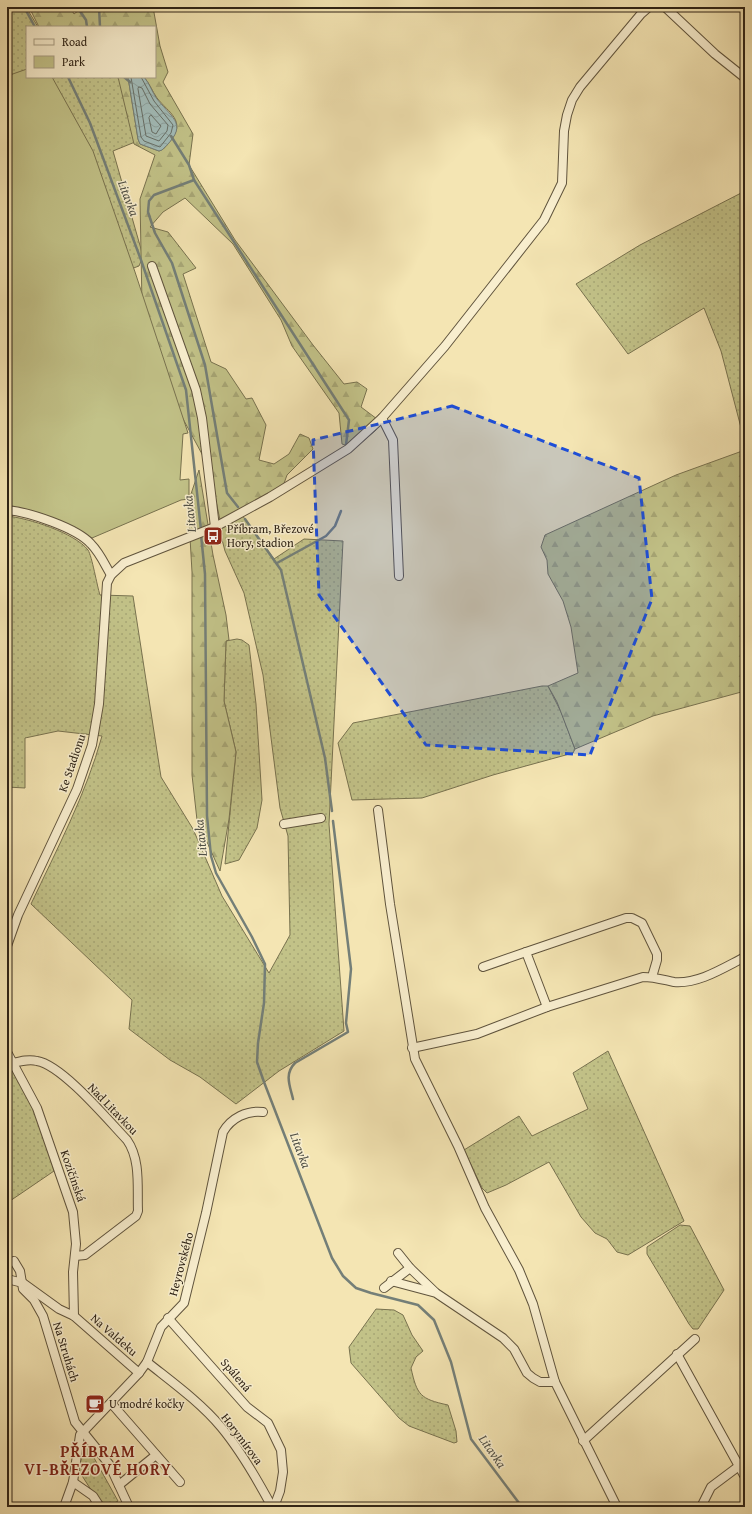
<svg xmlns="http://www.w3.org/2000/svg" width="752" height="1514" font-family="'Gentium Book Plus',serif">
	<defs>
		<pattern id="green-dots" width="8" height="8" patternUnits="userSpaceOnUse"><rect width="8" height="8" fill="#c2c288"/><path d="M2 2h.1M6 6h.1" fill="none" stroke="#a7a675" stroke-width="1.8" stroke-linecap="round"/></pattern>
		<pattern id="forest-firs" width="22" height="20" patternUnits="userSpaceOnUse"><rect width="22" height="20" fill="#c2c288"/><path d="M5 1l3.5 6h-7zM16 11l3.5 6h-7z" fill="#a7a675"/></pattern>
		<pattern id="water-waves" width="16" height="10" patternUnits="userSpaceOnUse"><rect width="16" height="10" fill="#a2bcb9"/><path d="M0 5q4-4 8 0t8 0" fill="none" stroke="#8ca19e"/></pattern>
	</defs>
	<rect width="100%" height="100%" fill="#f4e5b3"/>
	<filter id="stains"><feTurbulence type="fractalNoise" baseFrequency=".005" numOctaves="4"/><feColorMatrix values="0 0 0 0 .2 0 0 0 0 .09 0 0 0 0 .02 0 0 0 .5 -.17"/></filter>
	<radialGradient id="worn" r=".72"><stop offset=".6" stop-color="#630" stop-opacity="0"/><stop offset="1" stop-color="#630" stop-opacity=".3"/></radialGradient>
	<g fill="url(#green-dots)" stroke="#78724f">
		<polygon points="11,7 26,7 38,27 27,27 27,77 121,77 135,142 113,151 143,256 139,266 128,270 7,195 7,35 10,33"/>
		<polygon points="745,191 745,443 721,351 704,308 628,354 576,284 640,245"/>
		<path d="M242 515 274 559 304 539 343 541 329 824 344 1031 279 1071 236 1104 200 1077 170 1060 129 1029 132 1000 31 904C57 849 86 794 102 736L58 731 25 738V788L7 787V516C28 518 75 533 88 550 92 556 97 586 100 595L133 596 161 777 193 829 222 896 269 973 290 935 288 836 280 808 263 675 244 593 225 551 219 528Z"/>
		<polygon points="237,639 242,640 249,645 256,704 262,800 257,828 239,860 225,864 236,752 224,701 226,641"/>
		<polygon points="542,686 548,686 562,714 575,749 573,753 493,775 422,798 352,800 338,743 353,723"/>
		<polygon points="608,1051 684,1221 628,1255 617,1252 607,1239 595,1233 581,1217 549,1162 506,1185 487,1193 482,1188 464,1150 519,1116 532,1136 588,1109 573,1073"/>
		<polygon points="7,1053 37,1109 54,1171 7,1203"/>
		<polygon points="680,1225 690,1226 724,1290 698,1329 693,1329 689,1324 647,1254 647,1247"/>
		<path d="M376 1309 394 1310 403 1315 412 1335 423 1351 416 1357 411 1368C417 1395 420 1399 448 1405L456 1431 457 1442 454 1443 409 1426 399 1418 351 1363 349 1347Z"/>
		<polygon points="84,1440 118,1501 107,1507 102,1507 79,1471"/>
	</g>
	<g fill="url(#forest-firs)" stroke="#78724f">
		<path d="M29 7H70L74 14 83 7H153L160 46 168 72 163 82 193 134 189 165 235 240 313 345 344 384 357 382 367 389 361 407 377 419 376 430 355 448 342 444 339 413 292 346 281 320 233 244 185 198 163 212 150 227 168 232 196 268 183 274 211 362 226 369 246 399 252 398 266 425 259 460 274 464 289 454 300 434 309 438 313 449 287 475 282 489 221 525 209 467 169 393 142 305 140 199 155 155 134 144 118 77H128L138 139 140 144 159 151C165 149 167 145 171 140 186 121 169 113 157 98 152 91 150 84 144 77H155V27H39Z"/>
		<polygon points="745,450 745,691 653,716 575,749 557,702 548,686 578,673 571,627 563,601 548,574 547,560 541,547 545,535 676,475"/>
		<polygon points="199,470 213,555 226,615 229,640 226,641 224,701 236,752 229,819 220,871 197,820 192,775 192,572 188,503"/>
	</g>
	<path fill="#c2c288" stroke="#78724f" d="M27 69V77H52L93 151 135 272 188 433 183 434 180 480 189 479V499L181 500 92 538C61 523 42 512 7 506V76Z"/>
	<path fill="url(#water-waves)" stroke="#747f78" d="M128 77H144C150 84 152 92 157 99 174 120 189 125 162 150L159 151 140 144 138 139Z"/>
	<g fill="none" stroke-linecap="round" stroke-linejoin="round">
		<g stroke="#687068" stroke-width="1">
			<polyline points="131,77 141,137 144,141 160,147 171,133 173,125 154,101 141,77"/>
			<polygon points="139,87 142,88 150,104 168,125 167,131 159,141 146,136 138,89"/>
			<polygon points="151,115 161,126 156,134 152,132 149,118"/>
		</g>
		<g stroke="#747f78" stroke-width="2.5">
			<polyline points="24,7 35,27"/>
			<polyline points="77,7 86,20 87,27"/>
			<polyline points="99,7 100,27"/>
			<polyline points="68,77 90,123 141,260 186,390 201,530"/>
			<polyline points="124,77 130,82"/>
			<polyline points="171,136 189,165 194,180 154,195 149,201 148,212 155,233 172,263 205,365 227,493 238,507"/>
			<polyline points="194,180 349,420 346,445"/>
			<polyline points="245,519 281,570 325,758 332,811"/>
			<polyline points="201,535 205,574 207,816 211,856 216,873 252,937 265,964 264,1003 258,1043 257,1062 264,1082 332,1258 343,1276 356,1288 371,1293 418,1305 434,1320 451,1362 471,1439 522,1507"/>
			<polyline points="277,563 326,536 335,526 341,511"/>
			<path d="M293 1099C290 1086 284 1074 295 1063L348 1032 346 1023 351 969 333 821"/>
		</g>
		<g stroke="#60543d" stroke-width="10">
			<g id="minor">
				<polyline points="665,7 715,54 745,78"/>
				<polyline points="152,266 196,390 202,418 215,527"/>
				<polyline points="382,418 393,440 399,576"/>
				<path d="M7 510C29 512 77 528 91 544 100 553 105 565 111 575"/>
				<polyline points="378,810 390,904 415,1059 458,1146 485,1208 519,1270 533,1304 555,1382 617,1507"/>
				<polyline points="284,824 321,818"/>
				<polyline points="7,946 18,915 77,789 92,745 99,704 107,583 111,575 124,563 215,527 270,497 348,449 382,418 445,346 544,220 562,183 564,131 567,115 572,100 580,87 641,14 649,7"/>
				<polyline points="483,967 526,952"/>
				<polyline points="547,1007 526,952 626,918 632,918 642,923 657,954 657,960 652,977"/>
				<path d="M412 1048 477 1034 547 1007 643 977C654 977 664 980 674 982 699 984 723 968 745 957"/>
				<polyline points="7,1052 37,1108 73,1212 76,1244 73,1272 74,1316"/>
				<path d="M13 1063C21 1061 29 1059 37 1061 62 1065 108 1120 127 1140 141 1160 137 1188 138 1211L136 1216 85 1255 75 1256"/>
				<polyline points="398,1253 410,1268 435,1292"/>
				<polyline points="14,1261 20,1271 23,1289 34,1300 43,1316 75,1422 109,1464 129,1507"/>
				<polyline points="7,1279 23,1283 59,1309 74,1316 139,1373"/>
				<polyline points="391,1281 436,1293 503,1338 514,1349 527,1373 533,1378 540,1382 555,1382"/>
				<polyline points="384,1288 410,1268"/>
				<polyline points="168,1318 247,1407 268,1423 281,1450 283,1472 280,1491 274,1507"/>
				<polyline points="677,1354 745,1477"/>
				<path d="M147 1362C172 1382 200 1402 221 1427 241 1451 257 1479 272 1507"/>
				<polyline points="111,1403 180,1482"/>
				<polyline points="583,1441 695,1339"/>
				<polyline points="73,1482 93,1496 100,1507"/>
				<polyline points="119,1485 156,1455"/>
				<path d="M64 1507 73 1482 80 1435 139 1373 147 1362 161 1327 184 1303 206 1213 223 1132C231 1118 247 1110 263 1112"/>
				<polyline points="701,1507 711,1487 739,1466"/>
			</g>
		</g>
		<use href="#minor" stroke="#f8eece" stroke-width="8"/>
	</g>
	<path fill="#1d4ed8" fill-opacity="0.2" stroke="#1d4ed8" stroke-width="3" stroke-dasharray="8 5" stroke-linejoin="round" d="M452 406 639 478 652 599 590 755 426 745 319 595 313 440Z"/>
	<defs>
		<g id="bus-square" transform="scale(1)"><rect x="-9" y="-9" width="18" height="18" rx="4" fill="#8f2418" stroke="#f8eece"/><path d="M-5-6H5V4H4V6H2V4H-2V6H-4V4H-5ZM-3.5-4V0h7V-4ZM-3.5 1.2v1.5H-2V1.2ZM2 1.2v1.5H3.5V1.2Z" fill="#fff"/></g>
		<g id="cafe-square" transform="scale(1)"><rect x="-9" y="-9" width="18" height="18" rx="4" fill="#8f2418" stroke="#f8eece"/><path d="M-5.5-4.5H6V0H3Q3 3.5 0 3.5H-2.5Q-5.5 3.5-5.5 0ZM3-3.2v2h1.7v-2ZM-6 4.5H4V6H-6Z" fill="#fff"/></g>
	</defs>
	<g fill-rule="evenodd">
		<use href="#bus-square" x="213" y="536"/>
		<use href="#cafe-square" x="95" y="1404"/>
	</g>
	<g text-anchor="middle" stroke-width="3" stroke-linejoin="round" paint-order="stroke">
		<g font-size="12" fill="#2e2316" stroke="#f8eece" text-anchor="start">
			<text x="227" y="533">Příbram, Březové<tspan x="227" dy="14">Hory, stadion</tspan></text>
			<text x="109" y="1408">U modré kočky</text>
		</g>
		<g font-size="12" fill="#2e2316" stroke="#f8eece">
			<text transform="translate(72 763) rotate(-71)" y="4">Ke Stadionu</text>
			<text transform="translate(113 1109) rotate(46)" y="4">Nad Litavkou</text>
			<text transform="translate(73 1176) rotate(71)" y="4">Kozičínská</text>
			<text transform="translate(181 1264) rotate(-75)" y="4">Heyrovského</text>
			<text transform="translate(114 1335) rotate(41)" y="4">Na Valdeku</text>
			<text transform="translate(66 1352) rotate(73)" y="4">Na Struhách</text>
			<text transform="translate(236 1375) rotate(49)" y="4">Spálená</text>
			<text transform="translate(242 1439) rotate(53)" y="4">Horymírova</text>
		</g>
		<g font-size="13" font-style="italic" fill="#515147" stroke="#f8eece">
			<text transform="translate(129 198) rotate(69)" y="5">Litavka</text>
			<text transform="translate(189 514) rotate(-96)" y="5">Litavka</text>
			<text transform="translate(200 838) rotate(-96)" y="5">Litavka</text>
			<text transform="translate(301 1150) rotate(69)" y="5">Litavka</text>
			<text transform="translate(493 1451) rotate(55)" y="5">Litavka</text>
		</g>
		<g font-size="16" font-weight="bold" letter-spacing="1" fill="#7a1f14" stroke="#f8eece">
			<text x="98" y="1457">PŘÍBRAM<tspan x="98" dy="18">VI-BŘEZOVÉ HORY</tspan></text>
		</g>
	</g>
	<rect width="752" height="1514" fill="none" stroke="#f4e5b3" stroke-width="24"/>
	<rect x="8" y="8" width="736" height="1498" fill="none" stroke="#2e2316" stroke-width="2"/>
	<rect x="12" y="12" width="728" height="1490" fill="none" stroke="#2e2316"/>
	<rect x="26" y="26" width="130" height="52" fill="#f8eece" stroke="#a79d84"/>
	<rect x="34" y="39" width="20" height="6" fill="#f8eece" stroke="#a79d84"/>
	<text x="62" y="46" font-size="12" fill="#2e2316">Road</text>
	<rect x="34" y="56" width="20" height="12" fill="#c2c288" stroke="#a79d84"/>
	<text x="62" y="66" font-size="12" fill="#2e2316">Park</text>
	<rect width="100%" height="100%" filter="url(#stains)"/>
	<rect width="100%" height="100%" fill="url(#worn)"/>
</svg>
